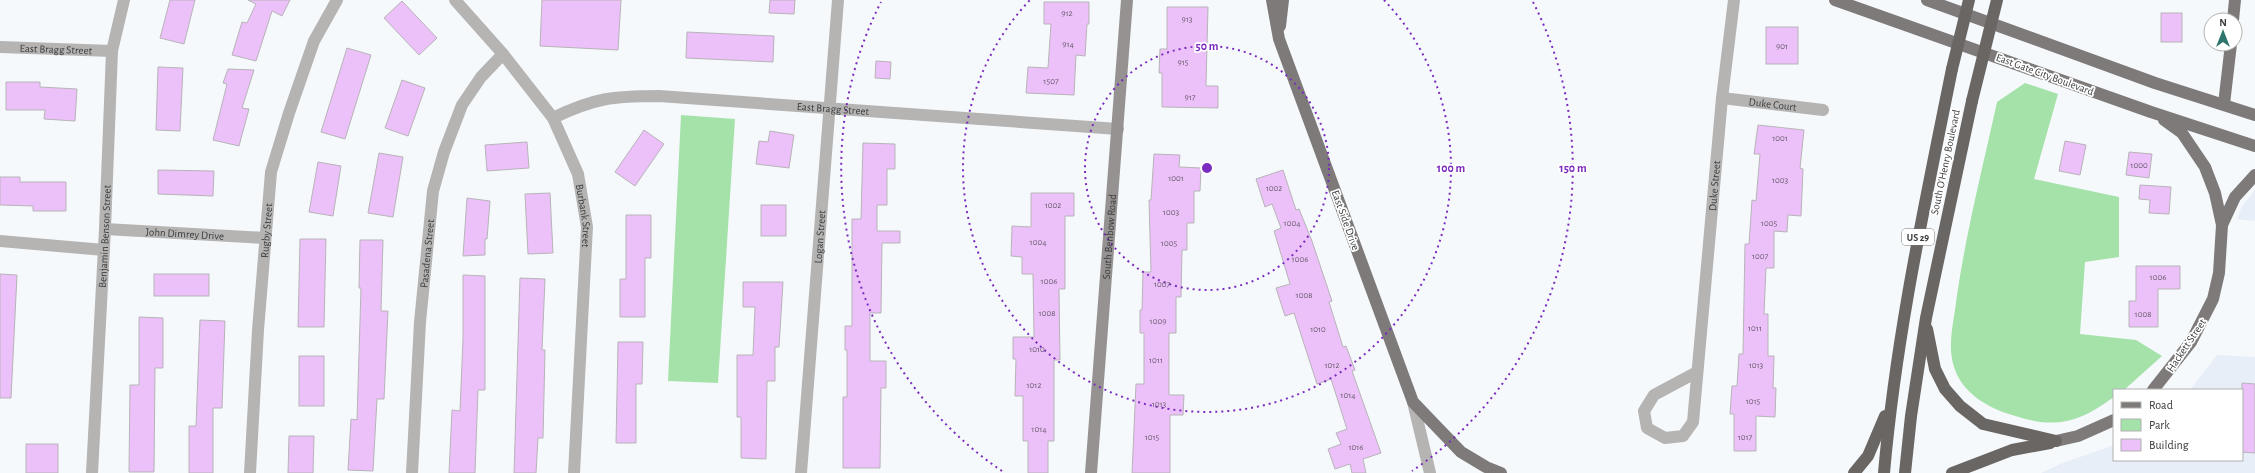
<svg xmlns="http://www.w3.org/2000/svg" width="2255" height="473" font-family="'Alegreya Sans',sans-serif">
	<rect width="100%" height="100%" fill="#f6f9fc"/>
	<g fill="#e7eef8">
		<polygon points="2255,190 2255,221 2237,219 2242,206"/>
		<polygon points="2217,355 2255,357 2255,473 2041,473 2060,464 2114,445 2114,460 2242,460 2242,390 2190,390"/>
	</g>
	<g fill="#a5e2aa">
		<path d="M2025 83 2058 94 2034 179 2119 197V257L2085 262 2080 334 2136 340 2162 356 2124 390H2114V397C2077 424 2055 429 2012 415 1988 408 1962 393 1954 367 1948 348 1952 329 1955 310 1964 240 1982 171 1997 102Z"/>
		<polygon points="681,115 735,119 718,383 668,381"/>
	</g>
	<g fill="#ecc0f8" stroke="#b7b4b8">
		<polygon points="170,0 195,0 184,44 160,38"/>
		<polygon points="248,0 290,0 282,16 272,11 256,61 232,55 242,22 247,23 256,4"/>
		<polygon points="542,0 621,0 618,50 540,46"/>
		<polygon points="770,0 795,0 794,14 769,13"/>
		<polygon points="402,1 437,38 419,55 384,18"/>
		<polygon points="1044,2 1089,2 1089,24 1087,24 1085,56 1076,55 1074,95 1026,93 1028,67 1048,68 1051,24 1044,24"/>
		<polygon points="1167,7 1208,7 1206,86 1218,86 1218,108 1162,107 1162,73 1159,73 1160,49 1167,49"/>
		<rect x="2161" y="13" width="21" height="29"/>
		<rect x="1766" y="27" width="32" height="37"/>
		<polygon points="687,32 774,36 773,62 686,58"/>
		<polygon points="347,48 371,55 345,139 321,132"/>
		<polygon points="876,61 891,62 890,79 875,78"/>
		<polygon points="158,67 183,68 180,131 156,130"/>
		<polygon points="228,69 254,70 242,108 249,109 239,146 213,140 227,84 223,83"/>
		<polygon points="402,80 425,88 408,136 385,128"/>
		<polygon points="6,82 40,82 40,87 77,89 75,121 44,119 45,110 6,110"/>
		<polygon points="1758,125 1804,130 1800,168 1803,169 1801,216 1788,215 1787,232 1774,231 1774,268 1766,268 1764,314 1768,314 1768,356 1774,356 1773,388 1776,388 1775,417 1756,416 1756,451 1734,451 1734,414 1730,414 1732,386 1737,386 1739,354 1743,354 1745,244 1749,244 1752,200 1756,201 1760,154 1754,154"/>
		<polygon points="644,130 664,144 635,186 615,172"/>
		<polygon points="770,131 794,135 789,168 756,164 759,141 768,142"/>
		<polygon points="2065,141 2086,145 2080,175 2059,171"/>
		<polygon points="527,142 529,168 487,171 485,145"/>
		<polygon points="863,143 895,144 895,169 887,169 887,205 877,205 877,231 900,231 900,243 882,243 881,313 870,313 870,361 886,361 886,388 881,388 880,468 843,468 843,397 847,397 847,350 845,350 845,326 852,326 852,219 861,219"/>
		<polygon points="2129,152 2152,154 2149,178 2126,175"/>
		<polygon points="379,153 403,157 393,217 368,213"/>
		<polygon points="1154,154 1180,155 1179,167 1201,168 1200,191 1194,191 1194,223 1187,223 1187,250 1182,250 1181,297 1176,297 1176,333 1169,333 1169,395 1184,395 1183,415 1170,415 1170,473 1132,473 1136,384 1144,384 1144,333 1140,333 1140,310 1142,310 1143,272 1151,272 1149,200 1151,200"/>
		<polygon points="318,162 341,166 333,216 309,212"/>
		<polygon points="158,170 214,171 213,196 158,194"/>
		<polygon points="1283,170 1296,210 1299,209 1312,241 1332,301 1329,302 1343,347 1346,346 1355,370 1352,371 1381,453 1363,459 1366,473 1352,473 1350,464 1335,469 1328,449 1341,444 1336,433 1347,429 1331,379 1317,384 1294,313 1285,316 1276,288 1290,284 1274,231 1281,228 1272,204 1265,207 1256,179"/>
		<polygon points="0,177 20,177 20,182 66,182 66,211 33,211 33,206 0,205"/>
		<polygon points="2140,185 2171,187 2169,214 2149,213 2150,200 2139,199"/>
		<polygon points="550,193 553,253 528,254 525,194"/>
		<polygon points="1031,193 1074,193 1074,216 1065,216 1065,289 1059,289 1060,360 1054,360 1054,441 1048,441 1048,473 1028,473 1028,441 1023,441 1023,396 1015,396 1016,359 1013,359 1013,337 1034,337 1033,274 1022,274 1022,257 1011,256 1012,226 1031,227"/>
		<polygon points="467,198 490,201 487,239 485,239 485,255 463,256"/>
		<rect x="761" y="205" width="25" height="31"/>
		<polygon points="626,215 651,215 651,258 645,258 645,317 620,317 620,279 626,279"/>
		<polygon points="300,239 326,239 324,327 298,327"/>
		<polygon points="360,240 383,240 381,311 388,311 384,399 377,399 373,471 348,470 351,419 357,420 361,288 359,288"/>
		<polygon points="2136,266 2180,266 2180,289 2158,289 2158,327 2129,327 2129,301 2136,301"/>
		<polygon points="0,274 17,275 11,398 0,398"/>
		<rect x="154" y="274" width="55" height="22"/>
		<polygon points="463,275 485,276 485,390 478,390 475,473 449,473 452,410 460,411 463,339"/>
		<polygon points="520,278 545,279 542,350 545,350 543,438 538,438 536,473 514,473"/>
		<polygon points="743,282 783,282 779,347 775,347 775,381 767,381 766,459 741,458 741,417 737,417 737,355 753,355 755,307 743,307"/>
		<polygon points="139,317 163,318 163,368 155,368 154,472 129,472 130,385 139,385"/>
		<polygon points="200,320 225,321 222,408 213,408 213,473 189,473 189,426 196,426"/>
		<polygon points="618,342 643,342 642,384 636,384 636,443 616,443"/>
		<rect x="299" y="356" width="25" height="50"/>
		<polygon points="2242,383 2255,384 2255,453 2242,452"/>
		<polygon points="289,436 314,436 313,473 288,473"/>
		<rect x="26" y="444" width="32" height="29"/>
	</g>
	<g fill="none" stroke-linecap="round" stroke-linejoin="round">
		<g stroke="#b5b4b3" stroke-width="12">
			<path id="s1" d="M455 0 503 54 553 118 578 174 587 227 574 473"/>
			<path id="s2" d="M0 47 112 51"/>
			<path id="s3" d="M1722 98 1823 110"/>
			<path id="s4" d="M553 118C594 98 613 96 659 96L1118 129"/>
			<path id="s5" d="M105 229 265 238"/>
			<polyline points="0,241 104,250"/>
			<path id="s6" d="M1697 372 1654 395 1644 411 1647 428 1665 438 1683 436 1693 422 1722 98 1734 0"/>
			<polyline points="1413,402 1430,473"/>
			<path id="s7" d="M92 473 105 229 112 51 124 0"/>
			<path id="s8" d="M250 473 258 330 271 172 289 113 314 41 337 0"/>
			<path id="s9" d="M412 473 420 322 433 191 444 152 462 105 481 77 503 54"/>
			<path id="s10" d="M801 473 838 0"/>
		</g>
		<path stroke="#959291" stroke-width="12" id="s11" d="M1091 473 1127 0"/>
		<g stroke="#7e7a79" stroke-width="12">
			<polyline points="1272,0 1279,39 1413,402 1461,452 1486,467 1501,473"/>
			<polyline points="1835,0 2151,112 2255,146"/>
			<polyline points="1927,0 2155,83 2255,115"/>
			<polyline points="2233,20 2235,0"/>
			<polyline points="1280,26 1283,0"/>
			<polyline points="2224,104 2231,44"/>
			<polyline points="2222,225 2235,197 2255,175"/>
			<polyline points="2153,390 2191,342 2213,299 2219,273 2222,225 2215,193 2205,167 2182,133 2164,120"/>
			<polyline points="2056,441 2078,436 2114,420"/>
		</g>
		<g stroke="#6a6664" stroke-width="12">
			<polyline points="1927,329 1935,369 1945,389 1960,406 1983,424 2056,441"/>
			<polyline points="1854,473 1868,456 1885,416"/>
			<path d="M1884 473C1896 336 1925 203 1952 69"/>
			<polyline points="1905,473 1911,416 1926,318 1972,101"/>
			<polyline points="1952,473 2012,450 2050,443"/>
		</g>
		<g stroke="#6a6664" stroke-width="12">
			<polyline points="1952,69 1969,0"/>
			<polyline points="1972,101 1997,0"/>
		</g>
	</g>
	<g fill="none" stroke="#7b2cbf" stroke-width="2" stroke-dasharray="2 4">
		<circle cx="1207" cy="168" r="122"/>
		<path d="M1384 0A244 244 0 1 1 1030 0"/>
		<path d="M1002 471A366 366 0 0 1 881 2M1533 2A366 366 0 0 1 1412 471"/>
	</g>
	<g text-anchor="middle" stroke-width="3.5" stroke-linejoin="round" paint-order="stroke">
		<g font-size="9" fill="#665c6c">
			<text x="1067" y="16">912</text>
			<text x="1187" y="22">913</text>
			<text x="1068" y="47">914</text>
			<text x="1782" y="49">901</text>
			<text x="1183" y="65">915</text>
			<text x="1051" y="84">1507</text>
			<text x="1190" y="100">917</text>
			<text x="1780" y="141">1001</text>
			<text x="2139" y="168">1000</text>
			<text x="1176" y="181">1001</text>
			<text x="1780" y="183">1003</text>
			<text x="1274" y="191">1002</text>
			<text x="1053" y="208">1002</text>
			<text x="1171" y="215">1003</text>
			<text x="1292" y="226">1004</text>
			<text x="1769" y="226">1005</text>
			<text x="1038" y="245">1004</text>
			<text x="1169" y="246">1005</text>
			<text x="1760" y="259">1007</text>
			<text x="1300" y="262">1006</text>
			<text x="2158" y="280">1006</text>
			<text x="1049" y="284">1006</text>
			<text x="1162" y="287">1007</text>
			<text x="1304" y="298">1008</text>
			<text x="1047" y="316">1008</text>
			<text x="2143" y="317">1008</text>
			<text x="1158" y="324">1009</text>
			<text x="1755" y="331">1011</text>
			<text x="1318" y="332">1010</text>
			<text x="1037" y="352">1010</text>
			<text x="1156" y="363">1011</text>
			<text x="1332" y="368">1012</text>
			<text x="1756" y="368">1013</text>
			<text x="1034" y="388">1012</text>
			<text x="1348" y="398">1014</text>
			<text x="1753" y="404">1015</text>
			<text x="1159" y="407">1013</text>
			<text x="1039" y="432">1014</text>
			<text x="1152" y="440">1015</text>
			<text x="1745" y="440">1017</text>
			<text x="1356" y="450">1016</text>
		</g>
		<rect fill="#fff" stroke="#757677" stroke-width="1" x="1902" y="229" width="32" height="16" rx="3"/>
		<g font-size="10" font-weight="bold" fill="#3a3b3d">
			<text x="1918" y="241">US 29</text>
		</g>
		<g font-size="11" fill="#3a3b3d" stroke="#fff">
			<text dy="4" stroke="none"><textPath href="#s2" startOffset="56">East Bragg Street</textPath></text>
			<text transform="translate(2045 74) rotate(20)" y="4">East Gate City Boulevard</text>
			<text dy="4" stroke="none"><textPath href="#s3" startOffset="51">Duke Court</textPath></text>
			<text dy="4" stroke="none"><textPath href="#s4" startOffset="284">East Bragg Street</textPath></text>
			<text transform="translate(1945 162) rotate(-78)" y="4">South O'Henry Boulevard</text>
			<text dy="4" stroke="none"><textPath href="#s6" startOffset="378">Duke Street</textPath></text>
			<text dy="4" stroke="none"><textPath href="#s1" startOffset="257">Burbank Street</textPath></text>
			<text transform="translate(1346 220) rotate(70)" y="4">East Side Drive</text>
			<text dy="4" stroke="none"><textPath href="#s8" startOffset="243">Rugby Street</textPath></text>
			<text dy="4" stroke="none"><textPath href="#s5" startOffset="80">John Dimrey Drive</textPath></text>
			<text dy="4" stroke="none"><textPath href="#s7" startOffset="237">Benjamin Benson Street</textPath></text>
			<text dy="4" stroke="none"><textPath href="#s10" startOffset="237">Logan Street</textPath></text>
			<text dy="4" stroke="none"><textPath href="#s11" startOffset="237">South Benbow Road</textPath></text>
			<text dy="4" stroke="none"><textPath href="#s9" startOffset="220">Pasadena Street</textPath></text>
			<text transform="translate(2186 345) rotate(-56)" y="4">Hackett Street</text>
		</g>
	</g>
	<circle cx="1207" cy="168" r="6" fill="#7b2cbf" stroke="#fff" stroke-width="2"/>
	<g font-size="12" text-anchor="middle" font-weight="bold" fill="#7b2cbf" stroke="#fff" stroke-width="3.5" stroke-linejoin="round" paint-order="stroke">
		<text x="1207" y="50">50 m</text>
		<text x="1451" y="172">100 m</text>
		<text x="1573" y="172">150 m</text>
	</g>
	<rect x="2113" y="389" width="130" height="72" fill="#ffffff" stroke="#b0b1b1"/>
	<rect x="2121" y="402" width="20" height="6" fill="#7e7a79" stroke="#b0b1b1"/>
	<text x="2149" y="409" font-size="12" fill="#3a3b3d">Road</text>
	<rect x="2121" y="419" width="20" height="12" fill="#a5e2aa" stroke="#b0b1b1"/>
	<text x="2149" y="429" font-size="12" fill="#3a3b3d">Park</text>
	<rect x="2121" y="439" width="20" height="12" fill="#ecc0f8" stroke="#b0b1b1"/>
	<text x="2149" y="449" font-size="12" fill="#3a3b3d">Building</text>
	<g transform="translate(2223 32)"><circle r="19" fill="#ffffff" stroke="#b0b1b1"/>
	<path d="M0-3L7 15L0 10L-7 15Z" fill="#2e756b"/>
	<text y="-6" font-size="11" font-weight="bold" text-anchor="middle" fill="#3a3b3d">N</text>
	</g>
</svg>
